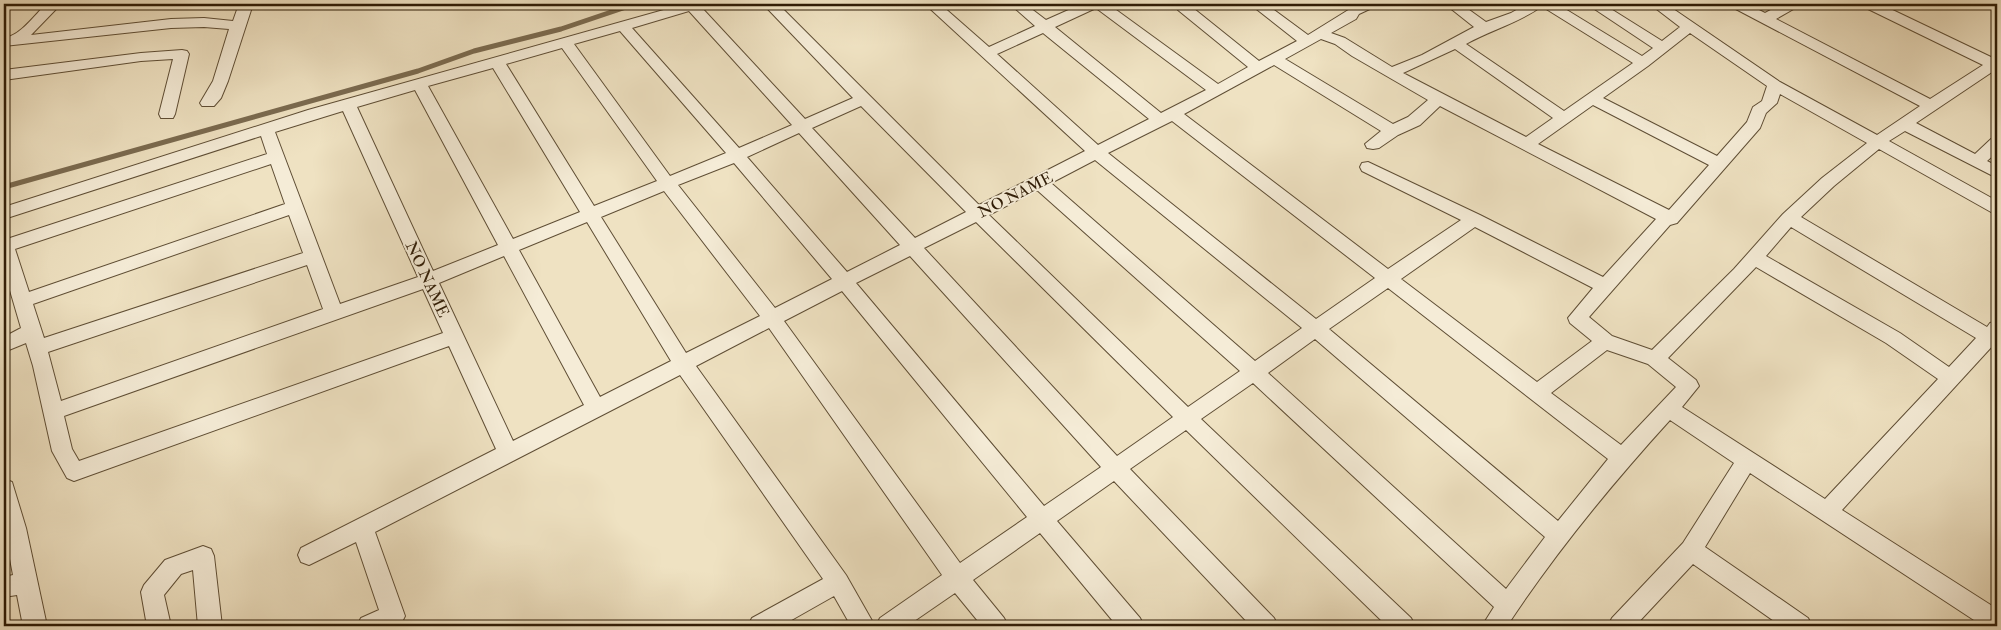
<svg xmlns="http://www.w3.org/2000/svg" width="2001" height="630" font-family="'IM FELL Double Pica',serif">
	<rect width="100%" height="100%" fill="#efe2c2"/>
	<filter id="stains"><feTurbulence type="fractalNoise" baseFrequency=".004" numOctaves="4"/><feColorMatrix values="0 0 0 0 .2 0 0 0 0 .09 0 0 0 0 .02 0 0 0 .5 -.17"/></filter>
	<radialGradient id="worn" r=".72"><stop offset=".6" stop-color="#630" stop-opacity="0"/><stop offset="1" stop-color="#630" stop-opacity=".3"/></radialGradient>
	<g fill="none" stroke-linecap="round" stroke-linejoin="round">
		<polyline stroke="#7b6b50" stroke-width="5" points="4,187 418,71 474,51 561,29 635,4"/>
		<g stroke="#5f4e35" stroke-width="2">
			<g id="street">
				<path d="M46 4H61L31 35 171 19 204 18 233 21 239 4H253L228 81 221 98 214 106H202L200 103 213 81 229 29 204 27 171 28 4 46V38C20 36 35 15 46 4Z"/>
				<path d="M685 4H707L702 8 805 119 853 98 763 4H778L979 205 1085 151 925 4H940L989 47 1035 26 1010 4H1025L1046 20 1082 4H1108L1218 84 1248 67 1178 10 1176 7 1178 4H1188L1259 61 1297 41 1250 4H1266L1308 35 1358 4H1376L1374 7 1359 14 1356 19 1331 33 1345 38 1392 67 1422 55 1474 27 1445 4H1461L1486 22 1511 13 1527 4H1557L1642 56 1653 48 1587 4H1603L1662 41 1680 27 1650 4H1666L1780 82 1877 135 1920 106 1732 7 1730 4H1747L1765 13 1782 4H1799L1797 7 1776 19 1930 99 1983 65 1864 7 1862 4H1880L1993 58H1997V70H1995L1916 123 1975 154 1991 139 1997 138V152L1987 161 1997 166V178L1905 131 1889 141 1997 201V214L1991 212 1879 149 1834 186 1801 217 1987 327 1990 323 1997 321 1996 342 1842 510 1997 609V626H1983L1750 473 1705 547 1808 618 1812 626H1781L1693 564 1635 626H1608L1612 618 1683 543 1734 463 1670 420C1611 485 1555 553 1507 626H1482L1494 607 1253 383 1201 419 1411 618 1415 626H1387L1186 430 1130 469 1274 618 1278 626H1251L1114 481 1057 521 1140 618 1144 626H1117L1040 533 973 580 1004 618 1008 626H982L955 593 907 626H876L880 618 942 575 769 328 696 366 846 575 875 626H851L834 596 781 626H748L752 618 823 579 680 375 375 532 405 616 401 624 395 626H357L361 618 379 610 356 542 309 565 301 562 298 555 301 548 496 449 449 346 74 481 67 478 52 451 33 366 26 343 4 352V337L21 328 4 270V236L10 238 267 154 261 136 4 219V207L308 110ZM1542 6 1543 7 1633 63 1564 111 1466 44C1491 30 1519 23 1542 6ZM1096 8 1206 90 1161 113 1055 27ZM689 11 792 125 739 148 632 28ZM620 31 726 153 670 176 574 44ZM1043 33 1149 119 1098 145 997 54ZM1690 33 1767 86 1762 101 1753 107 1747 122 1717 156 1603 98 1648 66ZM1321 39 1335 44 1352 56 1428 100 1408 117 1393 124 1285 59ZM562 48 657 181 594 206 506 64ZM1455 49 1553 118 1526 137 1403 73ZM1274 65 1381 131 1365 144 1367 148 1373 149 1379 148 1398 135 1420 125 1440 106 1656 219 1603 277 1480 215 1368 162 1362 163 1360 167 1362 171 1461 220 1388 269 1184 114ZM493 68 580 212 513 239 428 86ZM415 90 498 245 433 271 357 107ZM1780 94 1867 143 1822 178 1783 214 1734 269 1652 350 1612 336 1589 317 1670 225 1677 223 1760 128 1766 113 1777 103ZM1593 105 1709 165 1669 210 1538 144ZM861 106 966 212 915 238 812 128ZM343 111 418 277 340 304 275 132ZM1172 121 1375 278 1316 319 1108 153ZM799 133 900 245 847 272 747 157ZM1095 160 1302 328 1255 361 1051 183ZM734 163 832 279 775 308 678 185ZM271 164 285 204 29 292 15 249ZM1037 190 1240 371 1188 407 989 215ZM664 191 760 316 686 353 601 217ZM289 215 303 253 44 338 33 304ZM587 222 671 361 600 397 519 250ZM976 222 1173 417 1117 456 924 248ZM1475 227 1593 288 1568 318 1570 323 1592 341 1537 382 1401 279ZM1791 227 1976 338 1949 367 1900 333 1766 256ZM504 256 584 405 513 441 439 283ZM910 256 1101 467 1044 506 856 283ZM307 265 323 309 61 401 48 352ZM1756 267 1886 343 1938 379 1825 499 1682 407 1699 386 1696 380 1668 358ZM1388 288 1608 459 1558 521 1329 329ZM423 289 443 333 79 461 72 449 64 416ZM842 291 1027 517 960 563 784 321ZM1315 339 1545 537 1506 589 1268 373ZM1607 350 1648 364 1676 387 1621 445 1551 393Z"/>
				<polygon points="182,50 187,51 189,54 175,114 173,118 161,118 159,114 173,59 141,61 4,80 4,70 141,53"/>
				<polygon points="4,479 12,482 26,528 47,626 23,626 17,595 4,597 4,577 13,575 4,527"/>
				<polygon points="203,546 211,549 214,556 222,626 198,626 193,570 181,574 164,595 171,626 147,626 141,592 144,585 165,560"/>
			</g>
		</g>
		<use href="#street" fill="#f5ecd7" fill-rule="evenodd"/>
	</g>
	<g text-anchor="middle" stroke-width="4" stroke-linejoin="round" paint-order="stroke">
		<g font-size="16" fill="#2f1c06" stroke="#f5ecd7">
			<text transform="translate(1015 194) rotate(-27)" y="6">NO NAME</text>
			<text transform="translate(428 279) rotate(65)" y="6">NO NAME</text>
		</g>
	</g>
	<rect width="2001" height="630" fill="none" stroke="#efe2c2" stroke-width="20"/>
	<rect x="5" y="5" width="1991" height="620" fill="none" stroke="#2f1c06" stroke-width="2.5"/>
	<rect x="10" y="10" width="1981" height="610" fill="none" stroke="#2f1c06"/>
	<rect width="100%" height="100%" filter="url(#stains)"/>
	<rect width="100%" height="100%" fill="url(#worn)"/>
</svg>
